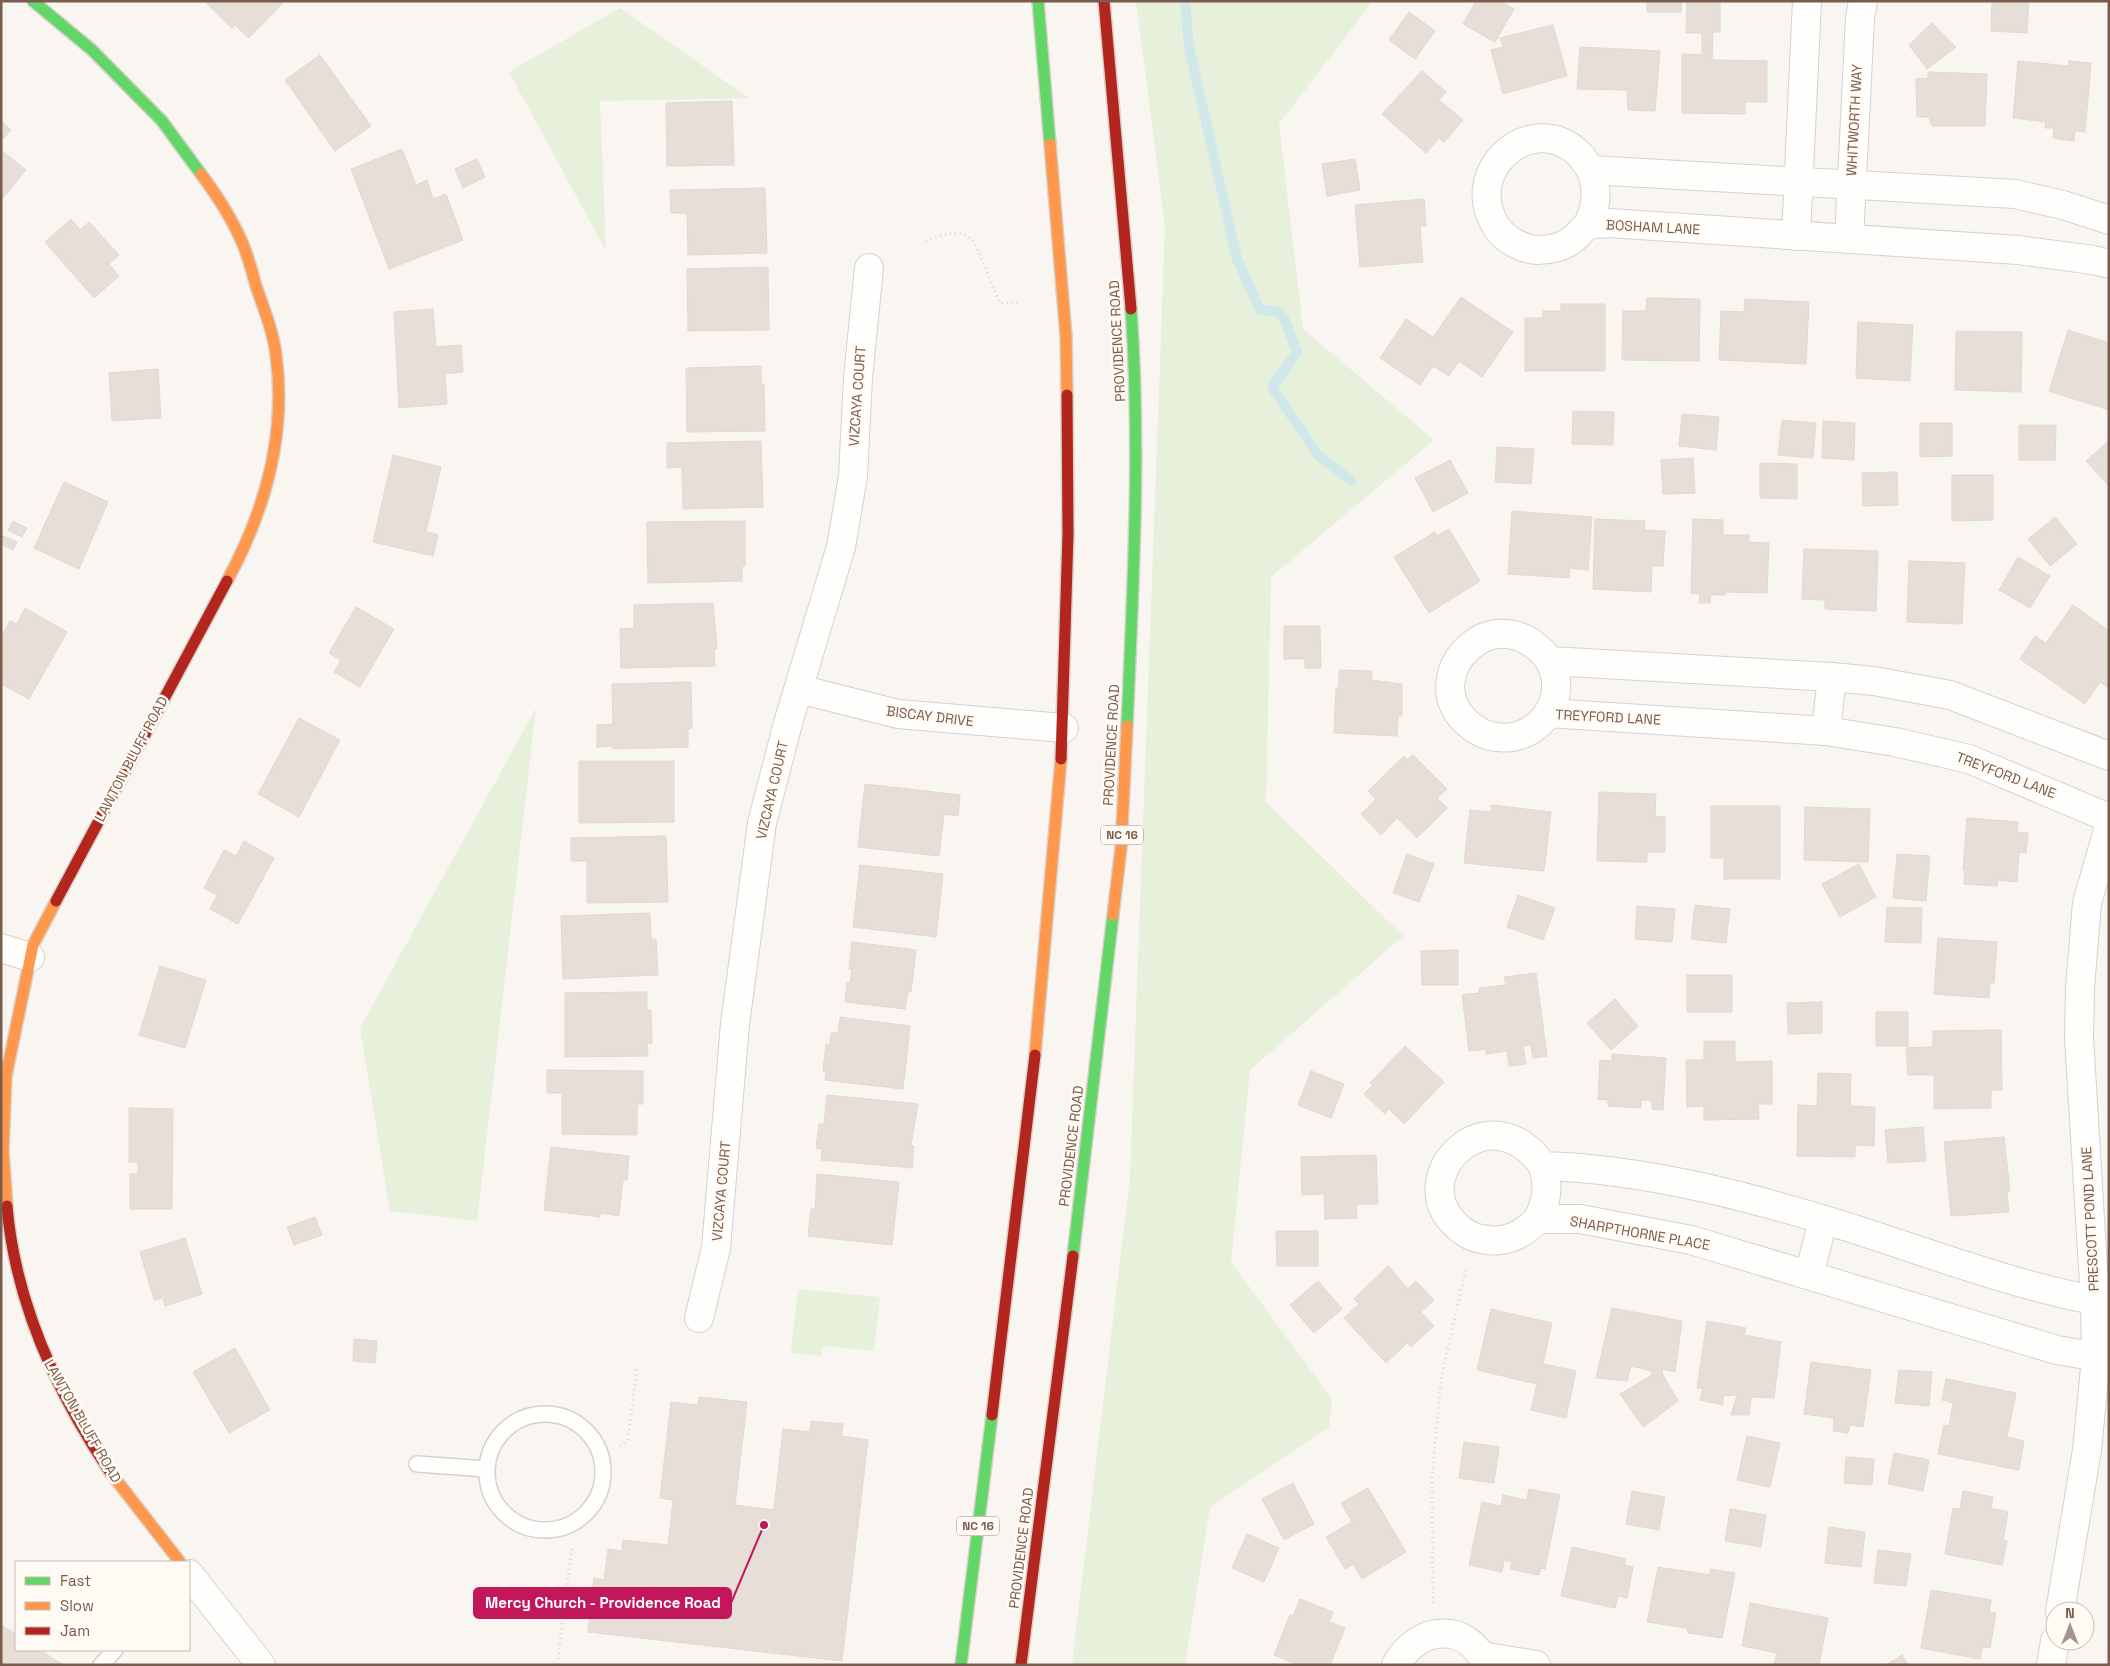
<svg xmlns="http://www.w3.org/2000/svg" width="2110" height="1666" font-family="'Space Grotesk',sans-serif">
	<rect width="100%" height="100%" fill="#f9f5f0"/>
	<g fill="#e7f0db">
		<polygon points="1136,1 1373,1 1279,124 1303,329 1434,440 1271,577 1266,802 1403,936 1250,1070 1231,1262 1332,1399 1329,1427 1210,1507 1185,1665 1072,1665 1130,1177 1165,226"/>
		<polygon points="620,8 749,98 600,101 606,251 509,72"/>
		<polygon points="536,708 477,1221 390,1211 360,1028"/>
		<polygon points="798,1289 880,1297 874,1351 823,1346 821,1356 791,1353"/>
	</g>
	<g fill="none" stroke-linecap="round" stroke-linejoin="round">
		<polyline stroke="#d0e8ea" stroke-width="10" points="1185,1 1189,47 1237,259 1260,310 1277,311 1284,318 1297,352 1272,387 1318,455 1351,481"/>
	</g>
	<g fill="#e6ded7" stroke="#e2d8d2">
		<polygon points="204,1 283,1 284,2 249,38 235,25 232,28"/>
		<polygon points="1476,1 1500,1 1514,9 1495,42 1463,24"/>
		<polygon points="1647,1 1682,1 1681,12 1647,12"/>
		<polygon points="1687,1 1720,1 1720,32 1713,32 1712,60 1767,61 1767,102 1745,102 1745,114 1682,113 1682,54 1702,55 1702,33 1686,33"/>
		<polygon points="1992,1 2029,1 2027,33 1991,31"/>
		<polygon points="1409,12 1435,31 1415,59 1389,40"/>
		<polygon points="1932,23 1956,47 1927,69 1909,45"/>
		<polygon points="1553,25 1567,76 1503,94 1491,50 1503,47 1500,38"/>
		<polygon points="1580,47 1660,51 1655,111 1628,110 1627,90 1577,89"/>
		<polygon points="320,55 371,126 335,151 285,80"/>
		<polygon points="2018,61 2069,66 2069,61 2091,63 2085,132 2075,131 2074,141 2053,138 2054,128 2045,128 2046,122 2013,118"/>
		<polygon points="1422,71 1446,92 1439,100 1463,120 1444,142 1439,138 1426,153 1382,114"/>
		<polygon points="1928,72 1987,74 1985,126 1932,126 1929,117 1917,117 1916,79 1928,78"/>
		<polygon points="732,101 734,165 667,166 666,103"/>
		<polygon points="1,121 11,130 1,141"/>
		<polygon points="402,149 416,185 427,180 433,199 446,194 463,240 389,269 351,169"/>
		<polygon points="1,150 26,170 1,200"/>
		<polygon points="477,159 485,177 463,188 455,169"/>
		<polygon points="1355,159 1360,190 1327,196 1322,164"/>
		<polygon points="765,188 767,253 688,255 687,213 671,213 670,190"/>
		<polygon points="1424,199 1426,226 1420,226 1423,262 1360,267 1355,205"/>
		<polygon points="71,219 80,230 89,222 119,255 109,264 119,276 94,298 45,242"/>
		<polygon points="768,267 769,330 688,331 687,269"/>
		<polygon points="1461,297 1513,332 1482,377 1459,361 1449,376 1433,366 1420,385 1380,358 1406,319 1433,337"/>
		<polygon points="1647,298 1700,299 1699,361 1622,360 1623,311 1646,311"/>
		<polygon points="1745,299 1809,302 1806,364 1719,360 1721,311 1744,312"/>
		<polygon points="1561,304 1605,304 1605,371 1525,371 1525,318 1543,318 1543,311 1561,311"/>
		<polygon points="433,309 436,347 461,345 463,372 445,374 447,404 399,408 394,312"/>
		<polygon points="1858,322 1913,325 1910,381 1856,378"/>
		<polygon points="2068,330 2109,343 2109,410 2049,391"/>
		<polygon points="1956,331 2022,332 2021,392 1955,390"/>
		<polygon points="761,366 761,384 764,384 765,431 687,432 686,368"/>
		<polygon points="158,369 161,418 112,421 109,373"/>
		<polygon points="1573,411 1614,412 1613,445 1572,444"/>
		<polygon points="1682,414 1719,417 1716,450 1679,446"/>
		<polygon points="1782,420 1816,423 1813,458 1778,455"/>
		<polygon points="1823,421 1855,423 1854,460 1822,458"/>
		<polygon points="1920,423 1952,423 1952,456 1920,457"/>
		<polygon points="2019,425 2056,425 2055,460 2019,460"/>
		<polygon points="761,441 763,507 683,509 682,467 667,468 667,443"/>
		<polygon points="2109,441 2109,486 2086,461"/>
		<polygon points="1497,447 1534,449 1531,484 1495,482"/>
		<polygon points="393,455 441,467 426,532 438,535 433,556 373,542"/>
		<polygon points="1693,458 1695,493 1663,494 1661,460"/>
		<polygon points="1450,460 1468,493 1433,512 1415,478"/>
		<polygon points="1760,463 1797,464 1797,499 1760,498"/>
		<polygon points="1897,472 1898,505 1863,506 1862,473"/>
		<polygon points="1952,475 1993,475 1993,520 1952,521"/>
		<polygon points="64,482 108,502 79,569 34,548"/>
		<polygon points="1512,511 1592,517 1588,570 1570,568 1569,578 1508,574"/>
		<polygon points="2055,517 2077,544 2050,566 2028,539"/>
		<polygon points="1595,519 1645,521 1644,530 1665,531 1663,566 1652,566 1651,592 1593,589"/>
		<polygon points="1693,519 1723,520 1723,535 1749,535 1749,542 1769,543 1767,593 1725,592 1725,595 1711,595 1710,603 1699,603 1700,594 1691,593"/>
		<polygon points="13,521 27,528 22,537 8,530"/>
		<polygon points="745,521 745,566 742,566 742,581 648,583 647,522"/>
		<polygon points="1449,529 1480,581 1429,613 1394,557 1435,532 1437,536"/>
		<polygon points="3,536 17,542 13,550 1,544"/>
		<polygon points="1804,549 1878,551 1876,611 1825,609 1825,600 1802,599"/>
		<polygon points="2018,557 2050,576 2030,608 1999,590"/>
		<polygon points="1909,561 1965,563 1962,624 1907,622"/>
		<polygon points="713,603 717,649 714,649 715,666 621,668 620,629 634,628 634,605"/>
		<polygon points="2073,605 2109,631 2109,688 2100,682 2085,704 2020,659 2035,636 2046,643"/>
		<polygon points="356,607 394,629 360,687 334,672 341,660 329,653"/>
		<polygon points="25,608 67,632 29,699 1,684 1,651 3,648 1,647 1,636 10,621 17,624"/>
		<polygon points="1284,626 1320,626 1321,668 1305,668 1305,659 1284,659"/>
		<polygon points="1339,670 1372,671 1371,680 1402,684 1402,716 1398,716 1397,736 1334,733 1336,688 1339,688"/>
		<polygon points="691,682 692,728 688,729 688,747 613,749 613,746 597,747 597,725 613,724 612,684"/>
		<polygon points="299,718 340,740 299,817 258,794"/>
		<polygon points="1413,755 1447,789 1437,798 1447,808 1417,838 1397,818 1381,835 1361,814 1376,799 1368,791 1404,756 1407,760"/>
		<polygon points="579,761 674,761 674,822 579,823"/>
		<polygon points="865,784 960,795 958,816 944,814 939,856 858,847"/>
		<polygon points="1599,792 1656,794 1655,816 1665,817 1665,852 1647,852 1647,862 1597,861"/>
		<polygon points="1492,805 1551,812 1544,871 1464,863 1470,810 1491,812"/>
		<polygon points="1711,806 1780,806 1780,879 1724,879 1724,858 1711,858"/>
		<polygon points="1805,807 1870,809 1868,862 1804,860"/>
		<polygon points="1967,818 2018,822 2017,832 2028,833 2026,853 2019,852 2017,882 1998,880 1997,886 1964,884 1965,870 1963,870"/>
		<polygon points="666,836 668,902 587,903 587,861 571,861 571,838"/>
		<polygon points="244,841 274,858 238,924 210,909 217,895 204,888 224,850 236,856"/>
		<polygon points="1407,854 1434,864 1419,902 1393,893"/>
		<polygon points="1897,854 1930,856 1926,901 1893,898"/>
		<polygon points="1859,864 1876,897 1840,917 1822,884"/>
		<polygon points="860,865 943,874 936,937 853,927"/>
		<polygon points="1518,895 1555,908 1543,940 1507,927"/>
		<polygon points="1695,905 1730,909 1726,943 1691,939"/>
		<polygon points="1637,906 1675,909 1672,942 1635,939"/>
		<polygon points="1887,907 1922,908 1921,943 1885,942"/>
		<polygon points="650,913 651,939 656,939 658,975 563,979 561,916"/>
		<polygon points="1938,938 1997,942 1994,983 1990,983 1989,998 1934,994"/>
		<polygon points="852,942 916,950 911,992 908,992 905,1009 845,1002 847,982 850,983 852,969 849,969"/>
		<polygon points="1458,950 1458,985 1422,985 1421,951"/>
		<polygon points="160,966 206,980 185,1048 139,1035"/>
		<polygon points="1536,973 1547,1056 1533,1058 1531,1045 1523,1046 1526,1064 1509,1066 1507,1051 1486,1054 1486,1049 1469,1051 1462,995 1479,993 1479,988 1506,985 1504,977"/>
		<rect x="1687" y="975" width="45" height="37"/>
		<polygon points="647,992 647,1010 651,1010 652,1043 647,1043 648,1056 565,1057 565,993"/>
		<polygon points="1615,999 1638,1026 1611,1050 1587,1023"/>
		<polygon points="1822,1002 1822,1033 1788,1034 1787,1003"/>
		<rect x="1876" y="1012" width="32" height="34"/>
		<polygon points="840,1017 910,1026 903,1089 825,1080 826,1072 823,1071 826,1044 830,1045 831,1033 838,1033"/>
		<polygon points="2001,1030 2002,1090 1991,1090 1991,1108 1934,1109 1934,1075 1908,1075 1906,1048 1933,1047 1933,1031"/>
		<polygon points="1704,1041 1735,1041 1735,1062 1772,1061 1772,1104 1758,1104 1759,1119 1704,1120 1704,1106 1687,1107 1686,1060 1704,1060"/>
		<polygon points="1405,1046 1444,1082 1404,1124 1389,1109 1385,1114 1364,1094 1373,1085 1370,1083"/>
		<polygon points="1612,1054 1666,1058 1663,1110 1652,1109 1652,1100 1641,1100 1641,1108 1608,1106 1608,1100 1598,1099 1600,1060 1612,1061"/>
		<polygon points="547,1070 643,1071 643,1104 637,1104 637,1135 562,1134 562,1093 547,1093"/>
		<polygon points="1311,1071 1344,1084 1331,1118 1298,1105"/>
		<polygon points="1818,1073 1851,1074 1850,1106 1875,1107 1874,1146 1855,1145 1855,1157 1797,1156 1798,1105 1817,1106"/>
		<polygon points="827,1095 918,1104 911,1145 914,1146 912,1168 821,1160 822,1149 816,1148 819,1124 824,1124"/>
		<polygon points="129,1108 173,1109 172,1209 130,1209 130,1174 138,1174 138,1162 129,1162"/>
		<polygon points="1923,1127 1926,1161 1888,1163 1885,1130"/>
		<polygon points="2004,1137 2010,1191 2007,1191 2009,1212 1951,1216 1944,1142"/>
		<polygon points="551,1147 629,1156 627,1180 623,1180 619,1216 600,1213 600,1217 544,1210"/>
		<polygon points="1376,1155 1378,1204 1356,1204 1357,1218 1325,1219 1324,1194 1302,1195 1301,1157"/>
		<polygon points="817,1174 899,1182 892,1245 808,1236 811,1209 815,1209"/>
		<polygon points="315,1217 322,1235 294,1245 287,1227"/>
		<polygon points="1276,1231 1318,1231 1318,1266 1277,1266"/>
		<polygon points="185,1238 202,1294 165,1306 163,1298 154,1300 140,1252"/>
		<polygon points="1388,1266 1408,1289 1416,1281 1434,1300 1421,1312 1434,1326 1411,1347 1407,1343 1386,1363 1344,1318 1359,1304 1354,1299"/>
		<polygon points="1318,1281 1342,1309 1314,1333 1290,1305"/>
		<polygon points="1612,1308 1682,1321 1675,1372 1662,1369 1663,1375 1678,1401 1643,1427 1620,1394 1652,1375 1652,1371 1631,1366 1627,1381 1596,1378"/>
		<polygon points="1491,1309 1552,1323 1543,1364 1576,1371 1566,1418 1531,1410 1537,1384 1477,1370"/>
		<polygon points="1707,1321 1746,1328 1744,1335 1781,1342 1774,1398 1751,1397 1749,1415 1731,1415 1737,1395 1723,1396 1723,1405 1700,1400 1703,1388 1697,1388"/>
		<polygon points="354,1339 377,1341 375,1363 353,1361"/>
		<polygon points="235,1348 270,1410 229,1433 193,1372"/>
		<polygon points="1811,1362 1871,1370 1863,1427 1850,1425 1848,1433 1833,1431 1834,1418 1804,1414"/>
		<polygon points="1899,1370 1932,1372 1929,1406 1895,1403"/>
		<polygon points="1946,1379 2016,1393 2007,1437 2024,1441 2019,1470 1938,1454 1944,1425 1949,1426 1953,1403 1942,1400"/>
		<polygon points="699,1397 747,1402 735,1505 774,1510 783,1429 810,1432 811,1421 843,1424 841,1436 868,1440 842,1661 588,1632 594,1578 604,1580 608,1549 622,1551 623,1540 668,1545 673,1500 660,1498 671,1402 698,1405"/>
		<polygon points="1747,1436 1780,1443 1770,1487 1737,1480"/>
		<polygon points="1464,1442 1499,1447 1494,1483 1459,1478"/>
		<polygon points="1894,1453 1929,1460 1923,1491 1888,1484"/>
		<polygon points="1846,1457 1874,1459 1872,1485 1844,1483"/>
		<polygon points="1293,1483 1314,1524 1284,1540 1262,1499"/>
		<polygon points="1368,1488 1406,1552 1362,1579 1353,1564 1345,1569 1326,1537 1352,1522 1341,1503"/>
		<polygon points="1529,1489 1560,1495 1545,1569 1541,1568 1539,1575 1510,1569 1512,1562 1504,1560 1502,1572 1469,1565 1482,1502 1501,1506 1503,1495 1527,1500"/>
		<polygon points="1632,1491 1665,1497 1659,1530 1626,1524"/>
		<polygon points="1963,1491 1993,1497 1991,1508 2008,1512 2003,1540 2007,1541 2002,1565 1945,1554 1953,1508 1960,1509"/>
		<polygon points="1730,1509 1766,1515 1761,1547 1725,1541"/>
		<polygon points="1829,1527 1865,1532 1861,1567 1825,1563"/>
		<polygon points="1247,1534 1279,1548 1264,1582 1232,1568"/>
		<polygon points="1572,1547 1626,1559 1624,1565 1633,1567 1627,1598 1618,1596 1615,1608 1561,1596"/>
		<polygon points="1878,1550 1911,1554 1906,1586 1874,1583"/>
		<polygon points="1658,1567 1710,1575 1710,1569 1735,1573 1722,1638 1688,1633 1687,1628 1647,1622"/>
		<polygon points="1931,1590 1991,1600 1989,1612 1996,1613 1990,1648 1982,1647 1980,1659 1921,1648"/>
		<polygon points="1300,1599 1333,1612 1329,1622 1345,1628 1330,1665 1299,1665 1274,1655 1290,1615 1293,1616"/>
		<polygon points="1750,1603 1828,1618 1819,1665 1774,1665 1777,1653 1742,1646"/>
		<polygon points="1,1625 16,1634 16,1650 40,1650 63,1665 1,1665"/>
		<polygon points="1902,1655 1908,1665 1886,1665"/>
	</g>
	<g fill="none" stroke-linecap="round" stroke-linejoin="round">
		<g stroke="#d7d1cb" stroke-width="18">
			<g id="lane">
				<circle cx="545" cy="1472" r="58"/>
				<polyline points="417,1464 486,1469"/>
				<polyline points="101,1665 115,1650"/>
			</g>
		</g>
		<g stroke="#d7d1cb" stroke-width="30">
			<g id="street">
				<path d="M2109 220 2063 205 2015 194 1591 170C1587 165 1584 159 1579 154 1532 108 1458 172 1498 229 1507 241 1523 249 1537 250 1549 250 1564 247 1573 239 1578 236 1582 229 1587 226 1593 223 1603 224 1609 223L2018 250 2093 260 2109 264"/>
				<path d="M1587 226C1597 207 1598 191 1591 170"/>
				<polyline points="1796,236 1807,1"/>
				<polyline points="1849,239 1860,18 1863,1"/>
				<path d="M1550 661C1552 667 1555 674 1556 680 1559 714 1530 742 1496 737 1485 736 1475 730 1466 722 1416 675 1496 590 1550 661L1832 677 1874 681 1950 695 2109 756"/>
				<polyline points="799,689 898,714 1064,728"/>
				<polyline points="1548,713 1826,731 1895,742 1969,759 2109,818"/>
				<polyline points="1826,731 1832,677"/>
				<polyline points="1,948 30,957"/>
				<path d="M1538 1219C1547 1200 1549 1187 1543 1166"/>
				<polyline points="1809,1275 1823,1221"/>
				<path d="M2109 1303C2021 1288 1938 1256 1854 1229 1755 1198 1648 1169 1543 1166 1491 1091 1408 1172 1452 1221 1460 1230 1469 1237 1481 1239 1505 1244 1521 1236 1538 1219H1580L1691 1240 2057 1350 2109 1359"/>
				<polyline points="699,1318 716,1248 735,1024 762,823 788,723 841,547 853,476 858,378 869,268"/>
				<polyline points="189,1574 261,1665"/>
				<polyline points="2060,1611 2087,1450 2096,1358 2095,1300 2079,1038 2080,987 2087,903 2109,827"/>
				<polyline points="1482,1656 1536,1665"/>
				<path d="M1396 1665C1417 1626 1467 1620 1486 1665"/>
				<polyline points="2051,1665 2055,1641"/>
			</g>
		</g>
		<g stroke="#d9d2cb" stroke-width="14">
			<g id="fast">
				<polyline points="33,1 92,50 162,121 201,174"/>
				<polyline points="1038,1 1050,144"/>
				<path d="M1127 726C1133 587 1141 449 1131 309"/>
				<polyline points="1073,1256 1113,915"/>
				<polyline points="961,1665 992,1415"/>
			</g>
		</g>
		<g stroke="#d9d2cb" stroke-width="14">
			<g id="slow">
				<polyline points="1050,144 1066,336 1067,395"/>
				<path d="M201 174C216 194 232 219 242 242 248 256 252 271 256 286 264 309 273 331 276 355 287 436 265 511 227 581"/>
				<polyline points="1113,915 1121,848 1127,726"/>
				<polyline points="1035,1055 1061,759"/>
				<polyline points="7,1206 3,1151 6,1076 33,945 56,901"/>
				<polyline points="110,1472 180,1562"/>
			</g>
		</g>
		<g stroke="#d9d2cb" stroke-width="14">
			<g id="jam">
				<polyline points="1104,1 1131,309"/>
				<polyline points="1061,759 1068,534 1067,395"/>
				<polyline points="56,901 227,581"/>
				<path d="M7 1206C15 1302 57 1393 110 1472"/>
				<polyline points="992,1415 1035,1055"/>
				<polyline points="1021,1665 1073,1256"/>
			</g>
		</g>
		<g stroke="#dcd5d0" stroke-width="3" stroke-dasharray="1 4" stroke-linecap="butt">
			<path d="M926 241C944 234 965 225 976 246L1000 303H1020"/>
			<polyline points="620,1446 628,1440 637,1368"/>
			<polyline points="1433,1603 1432,1479 1441,1379 1466,1268"/>
			<polyline points="558,1659 572,1546"/>
		</g>
		<use href="#lane" stroke="#fefefd" stroke-width="15"/>
		<use href="#street" stroke="#fefefd" stroke-width="28"/>
		<use href="#fast" stroke="#63d668" stroke-width="11"/>
		<use href="#slow" stroke="#ff974d" stroke-width="11"/>
		<use href="#jam" stroke="#b3261e" stroke-width="11"/>
	</g>
	<g text-anchor="middle" stroke-width="5" stroke-linejoin="round" paint-order="stroke">
		<g fill="#fffaf3" stroke="#a28b7f" stroke-width="1">
			<rect x="1101" y="825.5" width="42" height="19" rx="4"/>
			<rect x="957" y="1516.5" width="42" height="19" rx="4"/>
		</g>
		<g font-size="12" font-weight="bold" fill="#7a5c4d">
			<text x="1122" y="839">NC 16</text>
			<text x="978" y="1530">NC 16</text>
		</g>
		<g font-size="14" fill="#7a5c4d" stroke="#fffaf3">
			<text transform="translate(1854 120) rotate(-87)" y="5">WHITWORTH WAY</text>
			<text transform="translate(1653 227) rotate(3)" y="5">BOSHAM LANE</text>
			<text transform="translate(1117 341) rotate(-93)" y="5">PROVIDENCE ROAD</text>
			<text transform="translate(857 396) rotate(-86)" y="5">VIZCAYA COURT</text>
			<text transform="translate(930 716) rotate(7)" y="5">BISCAY DRIVE</text>
			<text transform="translate(1608 717) rotate(3)" y="5">TREYFORD LANE</text>
			<text transform="translate(1111 745) rotate(-87)" y="5">PROVIDENCE ROAD</text>
			<text transform="translate(131 759) rotate(-62)" y="5">LAWTON BLUFF ROAD</text>
			<text transform="translate(2006 775) rotate(21)" y="5">TREYFORD LANE</text>
			<text transform="translate(772 790) rotate(-77)" y="5">VIZCAYA COURT</text>
			<text transform="translate(1071 1146) rotate(-83)" y="5">PROVIDENCE ROAD</text>
			<text transform="translate(721 1191) rotate(-85)" y="5">VIZCAYA COURT</text>
			<text transform="translate(2090 1219) rotate(-93)" y="5">PRESCOTT POND LANE</text>
			<text transform="translate(1640 1233) rotate(10)" y="5">SHARPTHORNE PLACE</text>
			<text transform="translate(83 1421) rotate(60)" y="5">LAWTON BLUFF ROAD</text>
			<text transform="translate(1021 1548) rotate(-83)" y="5">PROVIDENCE ROAD</text>
		</g>
	</g>
	<path fill="none" stroke="#c2185b" stroke-width="2" d="M764 1525L731 1603"/>
	<circle fill="#c2185b" stroke="#fffaf3" stroke-width="2" cx="764" cy="1525" r="5"/>
	<rect fill="#c2185b" stroke="#c2185b" stroke-width="2" x="474" y="1588" width="257" height="30" rx="5"/>
	<g font-size="15" text-anchor="middle" font-weight="bold" fill="#fff">
		<text x="603" y="1608">Mercy Church - Providence Road</text>
	</g>
	<rect width="2110" height="1666" fill="none" stroke="#7a5c4d" stroke-width="5"/>
	<rect x="15" y="1561" width="175" height="90" fill="#fffaf3" stroke="#cabbb1"/>
	<rect x="25" y="1577" width="25" height="8" fill="#63d668" stroke="#cabbb1"/>
	<text x="60" y="1586" font-size="15" fill="#7a5c4d">Fast</text>
	<rect x="25" y="1602" width="25" height="8" fill="#ff974d" stroke="#cabbb1"/>
	<text x="60" y="1611" font-size="15" fill="#7a5c4d">Slow</text>
	<rect x="25" y="1627" width="25" height="8" fill="#b3261e" stroke="#cabbb1"/>
	<text x="60" y="1636" font-size="15" fill="#7a5c4d">Jam</text>
	<g transform="translate(2070 1626)"><circle r="24" fill="#fffaf3" stroke="#cabbb1"/>
	<path d="M0-4L9 19L0 12L-9 19Z" fill="#a69286"/>
	<text y="-8" font-size="14" font-weight="bold" text-anchor="middle" fill="#7a5c4d">N</text>
	</g>
</svg>
